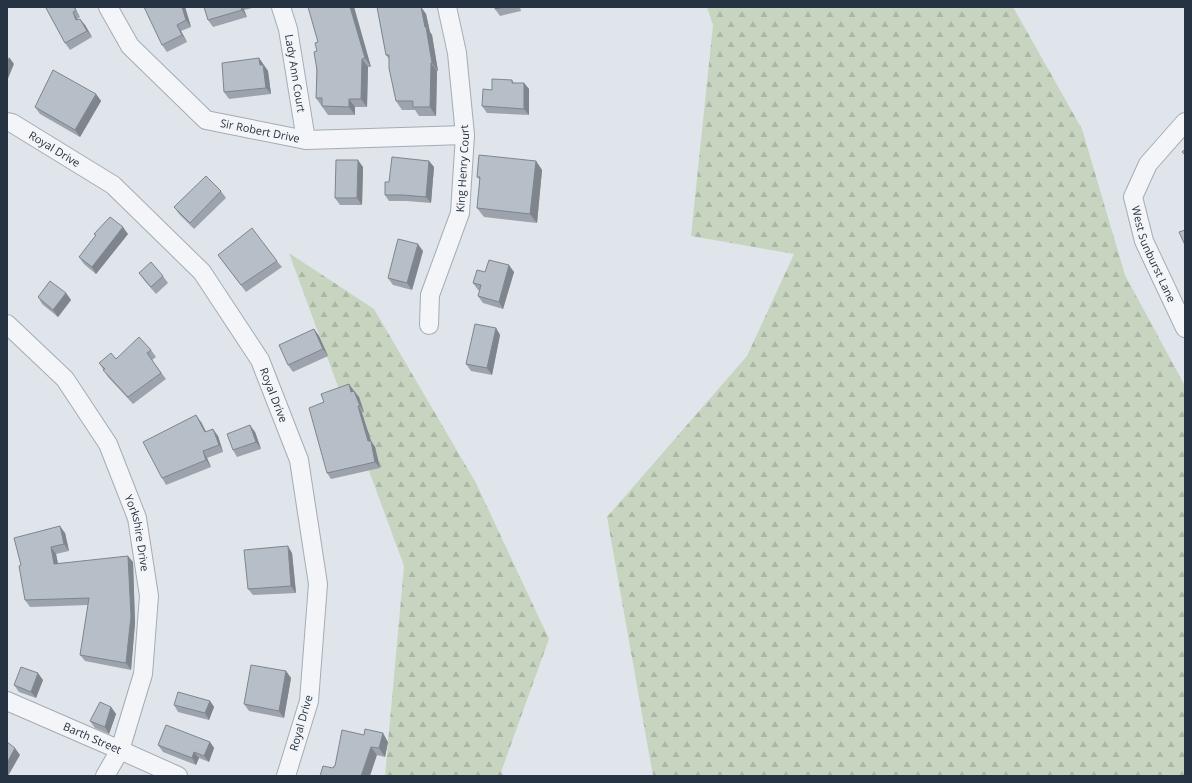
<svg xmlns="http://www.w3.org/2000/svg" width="1192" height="783" font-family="'Open Sans',sans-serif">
	<defs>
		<pattern id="forest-firs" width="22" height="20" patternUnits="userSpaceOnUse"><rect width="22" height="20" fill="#c7d5c0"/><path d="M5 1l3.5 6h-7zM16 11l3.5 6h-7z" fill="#abb7a6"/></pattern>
	</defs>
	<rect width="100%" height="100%" fill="#dfe5ea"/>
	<g fill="url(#forest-firs)">
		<polygon points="707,7 1013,7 1082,129 1125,275 1185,386 1185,776 653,776 607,517 747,356 794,254 691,236 713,25"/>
		<polygon points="289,253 374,309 476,483 549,639 501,772 504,776 385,776 404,566"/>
	</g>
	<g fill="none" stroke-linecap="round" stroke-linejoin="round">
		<g stroke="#a4acb5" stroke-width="20">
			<g id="minor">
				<path id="s1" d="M108 7 130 46 206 120 306 140 465 135"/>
				<path id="s2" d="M281 7 288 29 306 140"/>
				<path id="s3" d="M7 122 12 123 113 185 202 272 260 360 299 460 318 584 309 701 286 776"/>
				<path id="s4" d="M1185 122 1148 164 1133 197 1144 241 1185 328"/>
				<path id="s5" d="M7 324 65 379 108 444 137 518 149 596 143 674 120 750 105 776"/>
				<path id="s6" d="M429 325 430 295 460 213 465 135 457 53 447 7"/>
				<path id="s7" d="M7 701 120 750 178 776"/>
			</g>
		</g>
		<use href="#minor" stroke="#f3f5f8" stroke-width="18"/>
	</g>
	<g fill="#9da3ac">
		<polygon points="75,7 80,17 77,19 85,25 92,37 70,50 65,43 46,8"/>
		<polygon points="145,7 185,7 191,27 181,31 187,42 167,52 162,45"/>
		<polygon points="204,7 251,7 252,8 244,10 247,17 213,27 208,20"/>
		<polygon points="354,7 371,67 368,67 367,107 355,107 355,115 328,115 316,98 317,51 318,42"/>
		<polygon points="377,7 421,7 426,14 430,32 432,35 438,71 437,71 436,116 419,116 415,110 402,110 396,101 389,59 386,55"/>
		<polygon points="495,7 520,7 521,11 500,16 495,9"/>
		<polygon points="259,58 268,71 271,94 229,99 224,92"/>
		<polygon points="512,80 514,83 524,83 529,89 529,115 487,113 482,106 492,90"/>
		<polygon points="96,94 101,101 80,137 40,114 35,107"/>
		<polygon points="429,161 434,167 431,203 407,201 389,201 385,195 389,182"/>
		<polygon points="536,161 542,170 537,223 484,217 477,208 480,180 477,177"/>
		<polygon points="363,167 362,205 340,205 335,198"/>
		<polygon points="221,191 226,198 194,229 179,214 174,207"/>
		<polygon points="94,234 128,234 96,274 84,264 79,257 96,235"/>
		<polygon points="423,251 412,290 393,285 388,278"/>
		<polygon points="218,255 277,261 282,267 246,292"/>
		<polygon points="485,272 514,272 503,309 483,303 478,296 480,290 478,290 473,283"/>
		<polygon points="139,273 163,276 168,283 156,294 144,280"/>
		<polygon points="66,293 71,300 58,317 42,304 38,297"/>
		<polygon points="496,328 500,335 492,375 471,371 466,364"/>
		<polygon points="314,329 319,336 328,356 293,372 288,365"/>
		<polygon points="151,350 156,357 152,360 166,379 133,404 108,377 99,363 116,359"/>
		<polygon points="349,384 359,397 364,412 362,413 371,441 375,447 380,468 331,479 327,473 324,402"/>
		<polygon points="201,422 206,432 218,436 223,452 207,458 211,467 166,485 162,478"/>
		<polygon points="255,432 261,449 237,457 233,450"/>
		<polygon points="65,533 69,551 56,554 58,563 133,562 135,623 131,670 85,661 80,655 88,605 30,607 25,600 21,565"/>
		<polygon points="292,553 296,593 253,595 248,589"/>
		<polygon points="286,671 291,678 284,718 249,711 244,704"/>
		<polygon points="43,680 36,698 19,692 14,685"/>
		<polygon points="210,701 214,707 209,720 178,712 174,705"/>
		<polygon points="111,707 116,714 109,734 95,728 90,721"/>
		<polygon points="364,735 388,742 385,757 377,755 333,768"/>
		<polygon points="210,742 214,748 209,762 199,758 196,765 163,752 158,745"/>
	</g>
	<g fill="#7f858c">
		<polygon points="182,7 185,7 191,27 186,20"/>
		<polygon points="241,7 242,7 244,10 247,17 242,10"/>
		<polygon points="350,7 354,7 371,67 365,58"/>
		<polygon points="421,7 426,14 430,32 432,35 438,71 432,63"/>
		<polygon points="73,12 77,19 80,26 76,20"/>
		<polygon points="80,19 85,25 92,37 87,31"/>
		<polygon points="177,25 181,31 187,42 182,35"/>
		<polygon points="9,57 14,64 7,81 7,62"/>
		<polygon points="259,58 268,71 271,94 266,88 260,65"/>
		<polygon points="362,59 368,67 367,107 361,99"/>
		<polygon points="431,63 437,71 436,116 430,107"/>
		<polygon points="524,83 529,89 529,115 524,109"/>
		<polygon points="96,94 101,101 80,137 75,130"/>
		<polygon points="349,99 355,107 355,115 349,107"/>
		<polygon points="358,160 363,167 362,205 357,198"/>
		<polygon points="429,161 434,167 431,203 426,197"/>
		<polygon points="536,161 542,170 537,223 530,214"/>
		<polygon points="123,227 128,234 96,274 92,267"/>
		<polygon points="418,244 423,251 412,290 407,283"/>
		<polygon points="509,265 514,272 503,309 499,302"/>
		<polygon points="66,293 71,300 58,317 53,310"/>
		<polygon points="496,328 500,335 492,375 487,368"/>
		<polygon points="314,329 319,336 328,356 323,349"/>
		<polygon points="349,384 353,390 356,398 351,392"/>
		<polygon points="354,391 359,397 364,412 360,406"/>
		<polygon points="358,406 362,413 371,441 375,447 380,468 375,462"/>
		<polygon points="196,415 201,422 210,439 205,432"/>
		<polygon points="250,425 255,432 261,449 256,442"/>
		<polygon points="213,429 218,436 223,452 219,445"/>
		<polygon points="203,451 207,458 211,467 206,460"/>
		<polygon points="60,526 65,533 69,551 64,544"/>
		<polygon points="288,546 292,553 296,593 291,586"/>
		<polygon points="51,547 56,554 59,570 54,564"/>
		<polygon points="128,556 133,562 135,623 131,670 126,663"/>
		<polygon points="286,671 291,678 284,718 279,711"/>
		<polygon points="38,673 43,680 36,698 31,692"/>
		<polygon points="210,701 214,707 209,720 205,713"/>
		<polygon points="111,707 116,714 109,734 105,727"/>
		<polygon points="383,733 388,742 385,757 379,748"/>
		<polygon points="210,742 214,748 209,762 204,756"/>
		<polygon points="371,747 377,755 370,776 361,776"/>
		<polygon points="15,748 20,755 8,776 7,776 7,763"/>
		<polygon points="194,752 199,758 196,765 192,758"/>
	</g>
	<g fill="#b6bec8" stroke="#7f858c">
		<polygon points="48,7 74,7 76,11 73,12 76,20 80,19 87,31 65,43 46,8"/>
		<polygon points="144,7 182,7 186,20 177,25 182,35 162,45"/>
		<polygon points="204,7 241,7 242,10 208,20"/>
		<polygon points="308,7 350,7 365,58 362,59 361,99 349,99 349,107 322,106 322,98 316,98 317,70 314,52 317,51 315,43 318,42"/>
		<polygon points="377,7 421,7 425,27 426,27 432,63 431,63 430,107 413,107 413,101 396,101 389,68 389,55 386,55"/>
		<polygon points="495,7 504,7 495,9"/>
		<polygon points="259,58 260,65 263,65 266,88 224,92 222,63"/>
		<polygon points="53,70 96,94 75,130 35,107"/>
		<polygon points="492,79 512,80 512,83 524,83 524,109 482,106 483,89 492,90"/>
		<polygon points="1185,149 1185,155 1182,152"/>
		<polygon points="479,155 536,161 530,214 477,208 480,177 477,177"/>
		<polygon points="392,157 429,161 426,197 403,195 385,195 385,182 389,182"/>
		<polygon points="336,160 358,160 357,198 335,198"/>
		<polygon points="206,176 221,191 190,223 174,207"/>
		<polygon points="110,217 123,227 92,267 79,257 96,235 94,234"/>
		<polygon points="252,228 277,261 241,285 218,255"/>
		<polygon points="1185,230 1185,245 1179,232"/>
		<polygon points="398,239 418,244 407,283 388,278"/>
		<polygon points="489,260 509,265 499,302 478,296 481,285 473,283 477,270 485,272"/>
		<polygon points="151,262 163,276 151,287 139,273"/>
		<polygon points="50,281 66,293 53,310 38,297"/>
		<polygon points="475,324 496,328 487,368 466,364"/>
		<polygon points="314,329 323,349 288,365 279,345"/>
		<polygon points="139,337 151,350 147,353 161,373 128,397 103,370 105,369 99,363 111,353 116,359"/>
		<polygon points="349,384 351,392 354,391 360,406 358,406 368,441 371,441 375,462 327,473 309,408 324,402 321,394"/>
		<polygon points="196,415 205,432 213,429 219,445 203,451 206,460 162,478 143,442"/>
		<polygon points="250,425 256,442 233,450 227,434"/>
		<polygon points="60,526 64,544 51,547 54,564 128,556 131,616 126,663 80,655 89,598 25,600 19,566 21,565 14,538"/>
		<polygon points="288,546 291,586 248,589 244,550"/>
		<polygon points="251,665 286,671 279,711 244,704"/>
		<polygon points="21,667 38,673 31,692 14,685"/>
		<polygon points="178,692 210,701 205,713 174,705"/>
		<polygon points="100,702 111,707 105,727 90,721"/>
		<polygon points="166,725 210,742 204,756 194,752 192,758 158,745"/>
		<polygon points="365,729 383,733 379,748 371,747 361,776 320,776 323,766 333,768 334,766 335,766 342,730 364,735"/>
		<polygon points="7,742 15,748 7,763"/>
	</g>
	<g text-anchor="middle" stroke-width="3" stroke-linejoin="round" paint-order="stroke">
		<g font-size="11" fill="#263343" stroke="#eff3f7">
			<text dy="4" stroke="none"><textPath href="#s2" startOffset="68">Lady Ann Court</textPath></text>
			<text dy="4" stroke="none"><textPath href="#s1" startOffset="206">Sir Robert Drive</textPath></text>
			<text dy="4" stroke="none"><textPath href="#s3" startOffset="55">Royal Drive</textPath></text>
			<text dy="4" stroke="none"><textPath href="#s6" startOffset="162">King Henry Court</textPath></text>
			<text dy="4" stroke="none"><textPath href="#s4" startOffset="153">West Sunburst Lane</textPath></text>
			<text dy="4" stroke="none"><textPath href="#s3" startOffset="391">Royal Drive</textPath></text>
			<text dy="4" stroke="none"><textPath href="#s5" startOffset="252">Yorkshire Drive</textPath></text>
			<text transform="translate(301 723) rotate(-74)" y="4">Royal Drive</text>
			<text dy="4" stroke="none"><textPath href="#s7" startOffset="93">Barth Street</textPath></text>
		</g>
	</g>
	<rect width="1192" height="783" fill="none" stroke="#263343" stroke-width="16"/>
</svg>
